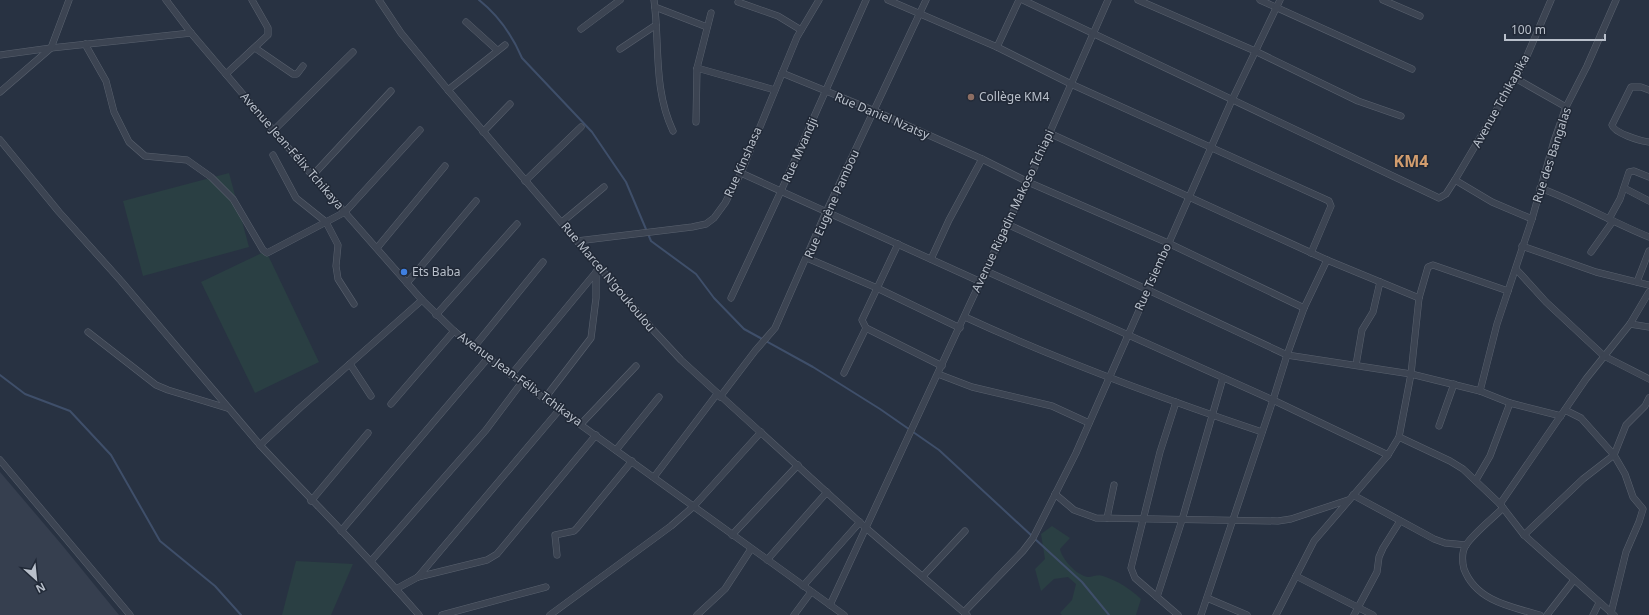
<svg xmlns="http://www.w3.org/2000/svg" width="1649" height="615" font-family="'Noto Sans',sans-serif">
	<rect width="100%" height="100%" fill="#283242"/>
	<polygon fill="#363f4f" points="0,472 62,545 119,615 0,615"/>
	<g fill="#2a3f43">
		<polygon points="229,173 249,247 143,276 123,201"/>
		<polygon points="266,251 319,362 255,393 201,282"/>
		<path d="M1052 526 1070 538 1060 549C1062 559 1076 575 1088 577 1093 577 1098 574 1103 576 1118 581 1129 588 1141 599L1136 615H1062L1060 613 1072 600 1076 584 1068 577 1054 579 1041 591 1035 569 1045 559 1041 534Z"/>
		<polygon points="296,561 353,564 331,615 282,615"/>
	</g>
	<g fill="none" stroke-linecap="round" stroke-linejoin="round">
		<g stroke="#3f4f6a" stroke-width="2">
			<path d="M479 0C498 15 512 35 522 58L592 132 626 182 651 241 696 274 714 298 744 329 813 367 880 409 939 450 1032 536"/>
			<polyline points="0,375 25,394 70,411 111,455 160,541 215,586 241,615"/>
			<polyline points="1035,539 1082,582 1109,615"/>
		</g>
		<g stroke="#5a626f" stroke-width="7">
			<g id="minor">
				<polyline points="166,0 191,33 297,158 422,300 454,331 488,358 844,615"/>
				<polyline points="379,0 401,33 448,90 654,331 681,360 866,528 967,615"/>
				<path d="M654 0C660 44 653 89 673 131"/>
				<polyline points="888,0 997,47 1071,84 1329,201 1331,206 1311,253"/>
				<polyline points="1023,0 1439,198 1446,194 1455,180 1523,65 1551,0"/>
				<polyline points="1138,0 1255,51 1358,101 1401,116"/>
				<polyline points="1260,0 1412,69"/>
				<polyline points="1383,0 1420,16"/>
				<polyline points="738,2 778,16 801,30"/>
				<polyline points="655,7 707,27"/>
				<polyline points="466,22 497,50"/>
				<polyline points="581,29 620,0"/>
				<polyline points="85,44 106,81 114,112 129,142 145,156 187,160 211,177 233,199 263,250 267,253 345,212 420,130"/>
				<polyline points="997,47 1019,0"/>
				<polyline points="255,48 293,74 297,74 303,66"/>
				<polyline points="620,49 656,25"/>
				<polyline points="0,55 51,48 191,33"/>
				<polyline points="697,68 775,90"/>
				<polyline points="782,73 875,111 982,159 1028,182 1168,243 1304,308"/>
				<polyline points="226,74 268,35 268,28 252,0"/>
				<polyline points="1515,78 1566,107"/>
				<polyline points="448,90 505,45"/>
				<path d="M1649 90 1641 87H1631L1612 125C1614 133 1640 141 1649 142"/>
				<polyline points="0,92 51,48 69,0"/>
				<polyline points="696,122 697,68 711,13"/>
				<polyline points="274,130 353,52"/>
				<polyline points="483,132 510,104"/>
				<polyline points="1049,133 1327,260 1419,298"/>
				<polyline points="0,140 59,212 121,281 260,445"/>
				<polyline points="273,155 296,198 326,222 338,245 336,266 338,279 354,304"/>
				<polyline points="741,173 981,282"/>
				<polyline points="313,175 391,91"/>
				<polyline points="1455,180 1492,202 1532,219"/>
				<polyline points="525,181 581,127"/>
				<path d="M1540 188C1578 202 1612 222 1649 237"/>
				<polyline points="1624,188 1649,201"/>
				<polyline points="1609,219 1620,199 1629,172 1634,171 1649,177"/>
				<polyline points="562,222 604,187"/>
				<polyline points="1007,224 1287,355 1411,374 1480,391 1510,403 1561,416"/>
				<polyline points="577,241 692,227 706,224 714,218 725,203 741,173 797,37 819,0"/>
				<polyline points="898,244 862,320 866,328 942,366"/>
				<polyline points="1522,246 1596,272 1649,285"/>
				<polyline points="377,248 445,166"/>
				<polyline points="1591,252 1613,221"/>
				<polyline points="807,258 877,288 960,328"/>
				<polyline points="931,259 949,220 982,159"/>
				<polyline points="1516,269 1546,302 1604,356 1649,379"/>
				<polyline points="986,271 1273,400 1388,455"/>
				<polyline points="1637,282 1649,251"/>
				<polyline points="407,283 476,201"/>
				<polyline points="731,298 781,191 866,0"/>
				<polyline points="436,315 517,224"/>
				<path d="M965 317C1062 362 1161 398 1262 432"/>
				<polyline points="1630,324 1649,327"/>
				<polyline points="88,332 156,385 168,390 227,408"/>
				<polyline points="474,347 543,262"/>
				<polyline points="350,364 371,396"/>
				<polyline points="1356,365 1362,330 1373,312 1380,282"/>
				<polyline points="844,373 866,328"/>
				<polyline points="938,374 972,387 1052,406 1089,423"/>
				<polyline points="511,375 597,271"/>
				<polyline points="1480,391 1497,324 1532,219 1554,141 1566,107 1587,66 1616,0"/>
				<polyline points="720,397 755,351 775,328 826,212 926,0"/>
				<polyline points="545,398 591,338 596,298 596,272"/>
				<polyline points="1176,402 1160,452 1131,568 1135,578 1178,615"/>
				<polyline points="391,404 454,331"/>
				<polyline points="1565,410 1581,418 1614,455 1625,474 1633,497 1643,509 1639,522 1626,552 1611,613"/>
				<polyline points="581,424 636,366"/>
				<polyline points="1439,426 1454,384"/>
				<polyline points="1399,437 1450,461 1463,469 1500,504 1524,535 1614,615"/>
				<polyline points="616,450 659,397"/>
				<polyline points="0,460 130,615"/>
				<polyline points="654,477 717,394"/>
				<polyline points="1476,480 1490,456 1510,403"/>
				<polyline points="1055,494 1074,510 1096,518 1278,521 1291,519 1348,500"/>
				<polyline points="1353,495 1434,539 1445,543 1466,545"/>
				<polyline points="311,501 368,433"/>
				<polyline points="1500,504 1586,379 1630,324 1649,292"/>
				<path d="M1503 508C1492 519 1474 533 1466 545 1461 553 1462 561 1464 569 1476 601 1511 607 1540 615"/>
				<polyline points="1107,518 1114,485"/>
				<polyline points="341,531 488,358"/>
				<polyline points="732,535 798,465"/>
				<polyline points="1524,535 1583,479 1614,455 1626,425 1645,406 1649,398"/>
				<polyline points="557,555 555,535 574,531 577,528 632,461"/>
				<polyline points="767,560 827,492"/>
				<polyline points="371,561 486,430 522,382"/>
				<polyline points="923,576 965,531"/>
				<polyline points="1296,576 1373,615"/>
				<polyline points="418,577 487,560 497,554 596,435"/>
				<polyline points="803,586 860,522"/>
				<polyline points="396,589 418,577 560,409"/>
				<polyline points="1157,597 1182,520 1223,378"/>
				<polyline points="1207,598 1247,615"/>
				<polyline points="830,605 1007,224 1028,182 1108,0"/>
				<polyline points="964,612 1023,551 1033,538 1076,453 1232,100 1280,0"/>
				<path d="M419 615C368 556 313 502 260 445L301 407 422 300"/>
				<polyline points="442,615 546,587"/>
				<polyline points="550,615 671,526 694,506 761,432"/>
				<polyline points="697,615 725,589 751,549"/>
				<polyline points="794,615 811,592"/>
				<polyline points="1201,615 1273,400 1287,355 1304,308 1327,260"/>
				<polyline points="1276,615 1314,541 1388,455 1399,437 1411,374 1419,298 1428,267 1433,265 1508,291"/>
				<polyline points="1354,615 1377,572 1379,557 1383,548 1400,521"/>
				<polyline points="1547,615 1574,580"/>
				<polyline points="1593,615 1599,603"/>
			</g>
		</g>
		<use href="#minor" stroke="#3c4452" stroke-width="6"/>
	</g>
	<circle fill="#8d6e63" stroke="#212937" stroke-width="1.5" cx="971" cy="97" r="4"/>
	<circle fill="#3f7fe0" stroke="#212937" stroke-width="1.5" cx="404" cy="272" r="4"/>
	<g text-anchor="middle" stroke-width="3" stroke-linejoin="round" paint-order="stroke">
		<g font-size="12" fill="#b9c0cb" stroke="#212937" text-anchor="start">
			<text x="979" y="101">Collège KM4</text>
			<text x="412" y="276">Ets Baba</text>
		</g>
		<g font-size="12" fill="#b9c0cb" stroke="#212937">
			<text transform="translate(1501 101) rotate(-61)" y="4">Avenue Tchikapika</text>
			<text transform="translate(882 116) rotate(23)" y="4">Rue Daniel Nzatsy</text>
			<text transform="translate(800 150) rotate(-66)" y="4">Rue Mvandji</text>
			<text transform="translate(292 151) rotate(49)" y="4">Avenue Jean-Félix Tchikaya</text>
			<text transform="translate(1552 155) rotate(-72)" y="4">Rue des Bangalas</text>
			<text transform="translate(743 162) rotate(-66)" y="4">Rue Kinshasa</text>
			<text transform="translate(832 204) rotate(-66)" y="4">Rue Eugène Pambou</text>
			<text transform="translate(1013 211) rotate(-65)" y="4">Avenue Rigadin Makoso Tchiapi</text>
			<text transform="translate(608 277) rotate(50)" y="4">Rue Marcel N'goukoulou</text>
			<text transform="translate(1153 277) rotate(-66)" y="4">Rue Tsiembo</text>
			<text transform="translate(520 379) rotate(36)" y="4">Avenue Jean-Félix Tchikaya</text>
		</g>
		<g font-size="16" font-weight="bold" fill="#d29d6e" stroke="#212937">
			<text x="1411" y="167">KM4</text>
		</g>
	</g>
	<g transform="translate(36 579) rotate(153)" stroke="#212937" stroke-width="3" paint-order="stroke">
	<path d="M0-3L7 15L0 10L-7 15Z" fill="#b9c0cb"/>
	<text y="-6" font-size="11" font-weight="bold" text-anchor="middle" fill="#b9c0cb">N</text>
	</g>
	<path d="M1505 34v6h100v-6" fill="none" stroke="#b9c0cb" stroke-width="2"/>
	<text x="1511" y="34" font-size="12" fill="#b9c0cb" stroke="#212937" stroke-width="3" paint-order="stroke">100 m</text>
</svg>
